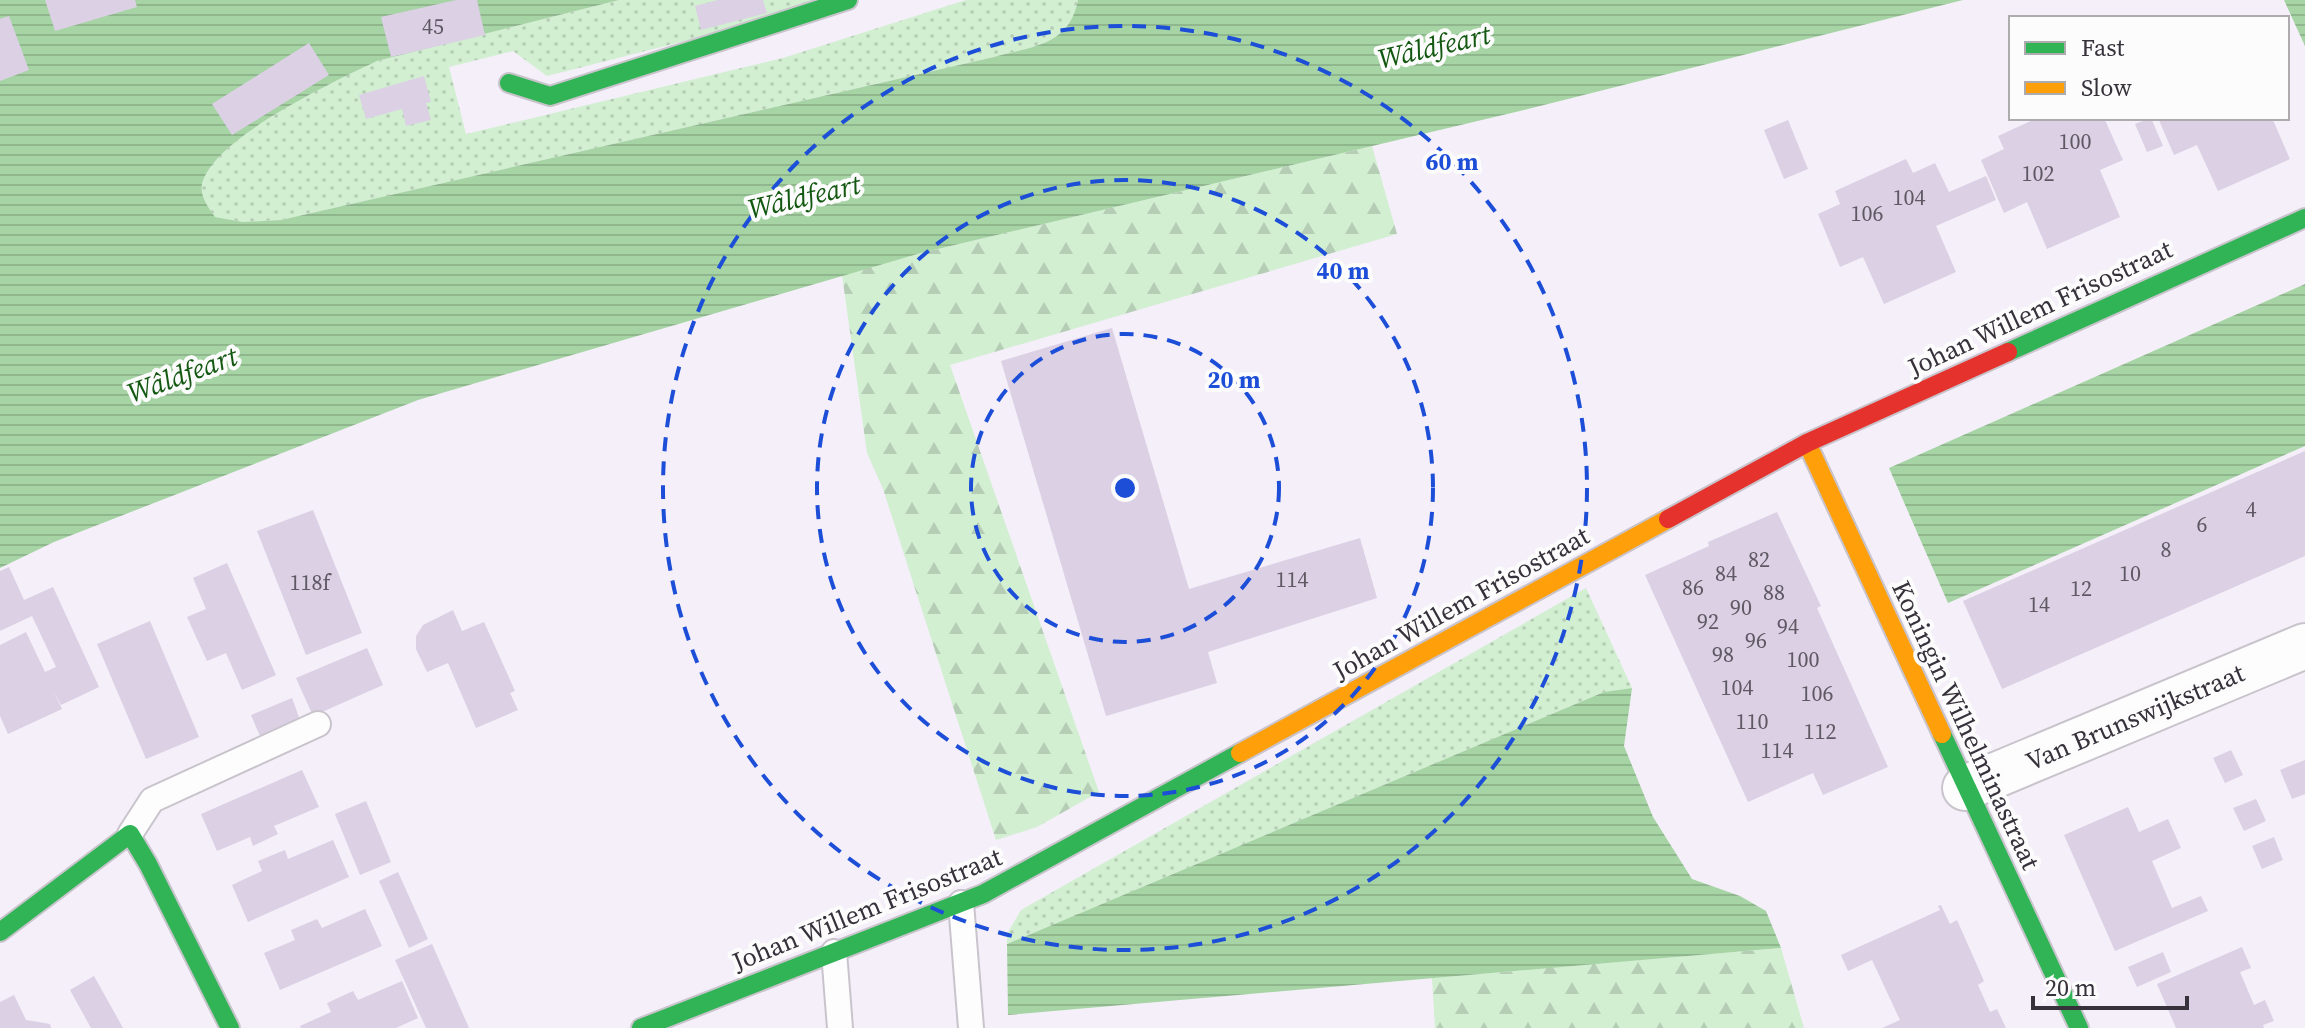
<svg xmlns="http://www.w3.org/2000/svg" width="2305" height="1028" font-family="'Source Serif 4',serif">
	<defs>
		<pattern id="grass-dots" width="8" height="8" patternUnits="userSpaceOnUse" patternTransform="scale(2)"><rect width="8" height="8" fill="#d2efd2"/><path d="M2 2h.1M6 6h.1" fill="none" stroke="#b5cdb5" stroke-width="1.8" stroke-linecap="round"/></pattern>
		<pattern id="forest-firs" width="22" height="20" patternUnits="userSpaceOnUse" patternTransform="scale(2)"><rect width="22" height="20" fill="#d2efd2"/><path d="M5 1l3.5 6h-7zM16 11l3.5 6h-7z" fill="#b5cdb5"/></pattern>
		<pattern id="water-rules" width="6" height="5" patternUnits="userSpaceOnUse" patternTransform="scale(2)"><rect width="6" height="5" fill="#a6d4a4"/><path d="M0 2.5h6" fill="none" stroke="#90b68e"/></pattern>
	</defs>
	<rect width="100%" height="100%" fill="#f4eff9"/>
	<g fill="url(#grass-dots)">
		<path d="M619 0H847L547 76 513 51 449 67 466 134 783 58 966 0H1078C1069 46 1033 46 994 57L281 220 243 222 215 217C207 205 197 193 204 178 224 133 332 82 377 61Z"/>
		<polygon points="1586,588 1632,688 1604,692 1007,944 1007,934 1021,910"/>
	</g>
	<g fill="url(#forest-firs)">
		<polygon points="1372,146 1397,234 950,365 1099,792 1037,827 996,840 883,489 867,453 842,275 921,253"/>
		<polygon points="1781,948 1804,1028 1435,1028 1432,978"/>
	</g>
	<g fill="url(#water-rules)">
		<path d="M0 0H619L377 61C333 82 224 133 204 178 197 193 207 205 215 217L243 222 281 220 994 57C1033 46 1069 46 1078 0H1963L1524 110 921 253 418 400 54 542 0 568Z"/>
		<polygon points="2284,0 2305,0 2305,46"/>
		<polygon points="2305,284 2305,446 1948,603 1889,468"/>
		<polygon points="1632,688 1624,746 1653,817 1692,879 1740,896 1766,911 1781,948 1008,1015 1007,944 1604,692"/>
	</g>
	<g fill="#dbd0e4">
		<polygon points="45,0 135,0 137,7 55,31"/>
		<polygon points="456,0 477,0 485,35 391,57 381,17"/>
		<polygon points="718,0 763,0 767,13 701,30 695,6"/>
		<polygon points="9,16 29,70 0,81 0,19"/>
		<polygon points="309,43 329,75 232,135 212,104"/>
		<polygon points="424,76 431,102 426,103 431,120 406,126 402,109 366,119 359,95"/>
		<polygon points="2037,118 2104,118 2123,160 2100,170 2120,217 2047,249 2027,202 2004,213 1981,160 2004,149 1998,136"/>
		<polygon points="2151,118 2163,146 2147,152 2135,124"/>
		<polygon points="2158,118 2272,118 2290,159 2218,191 2197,145 2174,155"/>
		<polygon points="1788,120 1808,169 1784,179 1764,130"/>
		<polygon points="1906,159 1913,173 1935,163 1949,192 1986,176 1996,200 1936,226 1956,272 1884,304 1863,257 1840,267 1818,214 1840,204 1835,191"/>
		<polygon points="1112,328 1189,589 1360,538 1377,598 1208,652 1217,683 1106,716 1001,361"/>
		<polygon points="2305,451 2305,556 2002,689 1963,601"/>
		<polygon points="313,510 362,633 306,655 257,531"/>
		<polygon points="1777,512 1821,606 1817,608 1888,767 1823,795 1813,773 1748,802 1645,575 1709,546 1708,542"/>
		<polygon points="227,563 276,675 242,690 226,653 207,661 187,617 206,609 193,578"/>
		<polygon points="9,567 24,600 53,587 99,687 61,705 54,692 62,709 8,734 0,716 0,645 26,632 45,672 56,667 32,616 0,631 0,571"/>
		<polygon points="453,610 462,631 484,622 515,691 510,693 518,710 476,728 448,663 427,672 416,649 416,636 423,625"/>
		<polygon points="150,621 199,737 146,759 97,644"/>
		<polygon points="367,648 383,685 313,716 296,678"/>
		<polygon points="292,698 300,720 260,736 251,715"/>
		<polygon points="2231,750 2243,775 2225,783 2213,758"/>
		<polygon points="2305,760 2305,794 2292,799 2280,770"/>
		<polygon points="302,770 319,807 274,826 278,834 253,846 250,837 217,851 201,814"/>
		<polygon points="2256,799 2266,821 2244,831 2233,808"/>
		<polygon points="366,801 391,862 360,875 335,814"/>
		<polygon points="2128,807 2139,832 2168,819 2181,848 2152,861 2172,908 2201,896 2208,911 2115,951 2064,835"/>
		<polygon points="2274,837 2283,860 2262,869 2252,846"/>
		<polygon points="333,840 349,877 248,922 232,885 262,871 258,861 285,850 288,859"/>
		<polygon points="398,872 428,939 409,948 379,881"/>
		<polygon points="1941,905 1950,924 1957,920 1984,981 1978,985 1990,1012 1997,1009 2006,1028 1882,1028 1900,1020 1872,960 1848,971 1841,955 1940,910 1938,906"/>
		<polygon points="365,909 382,946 280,990 264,953 295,940 291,930 317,919 322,928"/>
		<polygon points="432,944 469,1028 426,1028 395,960"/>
		<polygon points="2242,947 2251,968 2240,972 2254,1005 2265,1000 2274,1021 2263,1025 2264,1028 2176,1028 2157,984"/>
		<polygon points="2163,952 2171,972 2137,987 2128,967"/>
		<polygon points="94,976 123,1028 91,1028 70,990"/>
		<polygon points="402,981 418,1018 396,1028 301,1028 300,1026 331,1012 327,1003 353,991 358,1000"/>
		<polygon points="14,995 26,1020 50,1024 51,1028 0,1028 0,1002"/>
	</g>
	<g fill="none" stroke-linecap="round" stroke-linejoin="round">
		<g stroke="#c9c4cc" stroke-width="28">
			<g id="lane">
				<polyline points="130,834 152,800 318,724"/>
				<polyline points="961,903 971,1028"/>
				<polyline points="834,952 840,1028"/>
			</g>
		</g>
		<g stroke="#c9c4cc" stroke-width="48">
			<polyline id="street" points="1965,788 2305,646"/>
		</g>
		<g stroke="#c9c4cc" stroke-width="22">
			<g id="fast">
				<polyline points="509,83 550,96 848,0"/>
				<polyline points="2008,352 2305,218"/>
				<polyline points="1942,734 2079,1028"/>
				<polyline points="0,932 130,834 148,864 230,1028"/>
				<polyline points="641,1028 983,894 1240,753"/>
			</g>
		</g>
		<g stroke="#c9c4cc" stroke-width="22">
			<g id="slow">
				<polyline points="1807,443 1942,734"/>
				<polyline points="1240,753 1668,519"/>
			</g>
		</g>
		<g stroke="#c9c4cc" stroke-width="22">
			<polyline id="jam" points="1668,519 1807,443 2008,352"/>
		</g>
		<use href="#lane" stroke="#fdfdfe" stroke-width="24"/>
		<use href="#street" stroke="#fdfdfe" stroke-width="44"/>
		<use href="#fast" stroke="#30b455" stroke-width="18"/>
		<use href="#slow" stroke="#ff9f0a" stroke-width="18"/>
		<use href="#jam" stroke="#e5322d" stroke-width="18"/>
	</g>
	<g fill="none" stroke="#1d4ed8" stroke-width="4" stroke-dasharray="14 10">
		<circle cx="1125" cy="488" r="154"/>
		<circle cx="1125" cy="488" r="308"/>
		<circle cx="1125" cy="488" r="462"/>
	</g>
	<g text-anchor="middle" stroke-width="8" stroke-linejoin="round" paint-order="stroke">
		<g font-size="22" fill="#5f5964">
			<text x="433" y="34">45</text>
			<text x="2075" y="149">100</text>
			<text x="2038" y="181">102</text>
			<text x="1909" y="205">104</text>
			<text x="1867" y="221">106</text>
			<text x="2251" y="517">4</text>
			<text x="2202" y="532">6</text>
			<text x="2166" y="557">8</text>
			<text x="1759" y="567">82</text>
			<text x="1726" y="581">84</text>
			<text x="2130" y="581">10</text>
			<text x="1292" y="587">114</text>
			<text x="310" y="590">118f</text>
			<text x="1693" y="595">86</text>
			<text x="2081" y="596">12</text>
			<text x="1774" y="600">88</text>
			<text x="2039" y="612">14</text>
			<text x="1741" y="615">90</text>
			<text x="1708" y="629">92</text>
			<text x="1788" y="634">94</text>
			<text x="1756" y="648">96</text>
			<text x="1723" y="662">98</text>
			<text x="1803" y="667">100</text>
			<text x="1737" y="695">104</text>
			<text x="1817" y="701">106</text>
			<text x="1752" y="729">110</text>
			<text x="1820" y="739">112</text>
			<text x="1777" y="758">114</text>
		</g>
		<g font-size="26" fill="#36313a" stroke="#fcfcfc">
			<text transform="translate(2040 308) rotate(-25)" y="9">Johan Willem Frisostraat</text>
			<text transform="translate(1461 603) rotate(-29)" y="9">Johan Willem Frisostraat</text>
			<text transform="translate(2135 717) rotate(-23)" y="9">Van Brunswijkstraat</text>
			<text transform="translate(1966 725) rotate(65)" y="9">Koningin Wilhelminastraat</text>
			<text transform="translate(867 909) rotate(-22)" y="9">Johan Willem Frisostraat</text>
		</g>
		<g font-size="28" font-style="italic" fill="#135811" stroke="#fcfcfc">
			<text transform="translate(1434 46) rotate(-13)" y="10">Wâldfeart</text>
			<text transform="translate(804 196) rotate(-13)" y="10">Wâldfeart</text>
			<text transform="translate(182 374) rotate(-20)" y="10">Wâldfeart</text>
		</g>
	</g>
	<circle cx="1125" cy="488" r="12" fill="#1d4ed8" stroke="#fcfcfc" stroke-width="4"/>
	<g font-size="24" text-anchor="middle" font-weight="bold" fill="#1d4ed8" stroke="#fcfcfc" stroke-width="8" stroke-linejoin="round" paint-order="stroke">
		<text x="1452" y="170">60 m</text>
		<text x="1343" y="279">40 m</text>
		<text x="1234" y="388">20 m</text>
	</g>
	<rect x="2009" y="16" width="280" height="104" fill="#fcfcfc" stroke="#adabae" stroke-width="2"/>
	<rect x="2025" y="42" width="40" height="12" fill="#30b455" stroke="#adabae" stroke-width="2"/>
	<text x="2081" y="56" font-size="24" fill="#36313a">Fast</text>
	<rect x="2025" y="82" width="40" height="12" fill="#ff9f0a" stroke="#adabae" stroke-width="2"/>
	<text x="2081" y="96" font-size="24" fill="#36313a">Slow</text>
	<path d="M2033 996v12h154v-12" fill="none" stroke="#36313a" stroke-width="4"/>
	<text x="2045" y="996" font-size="24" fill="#36313a" stroke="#fcfcfc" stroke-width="6" paint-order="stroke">20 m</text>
</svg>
